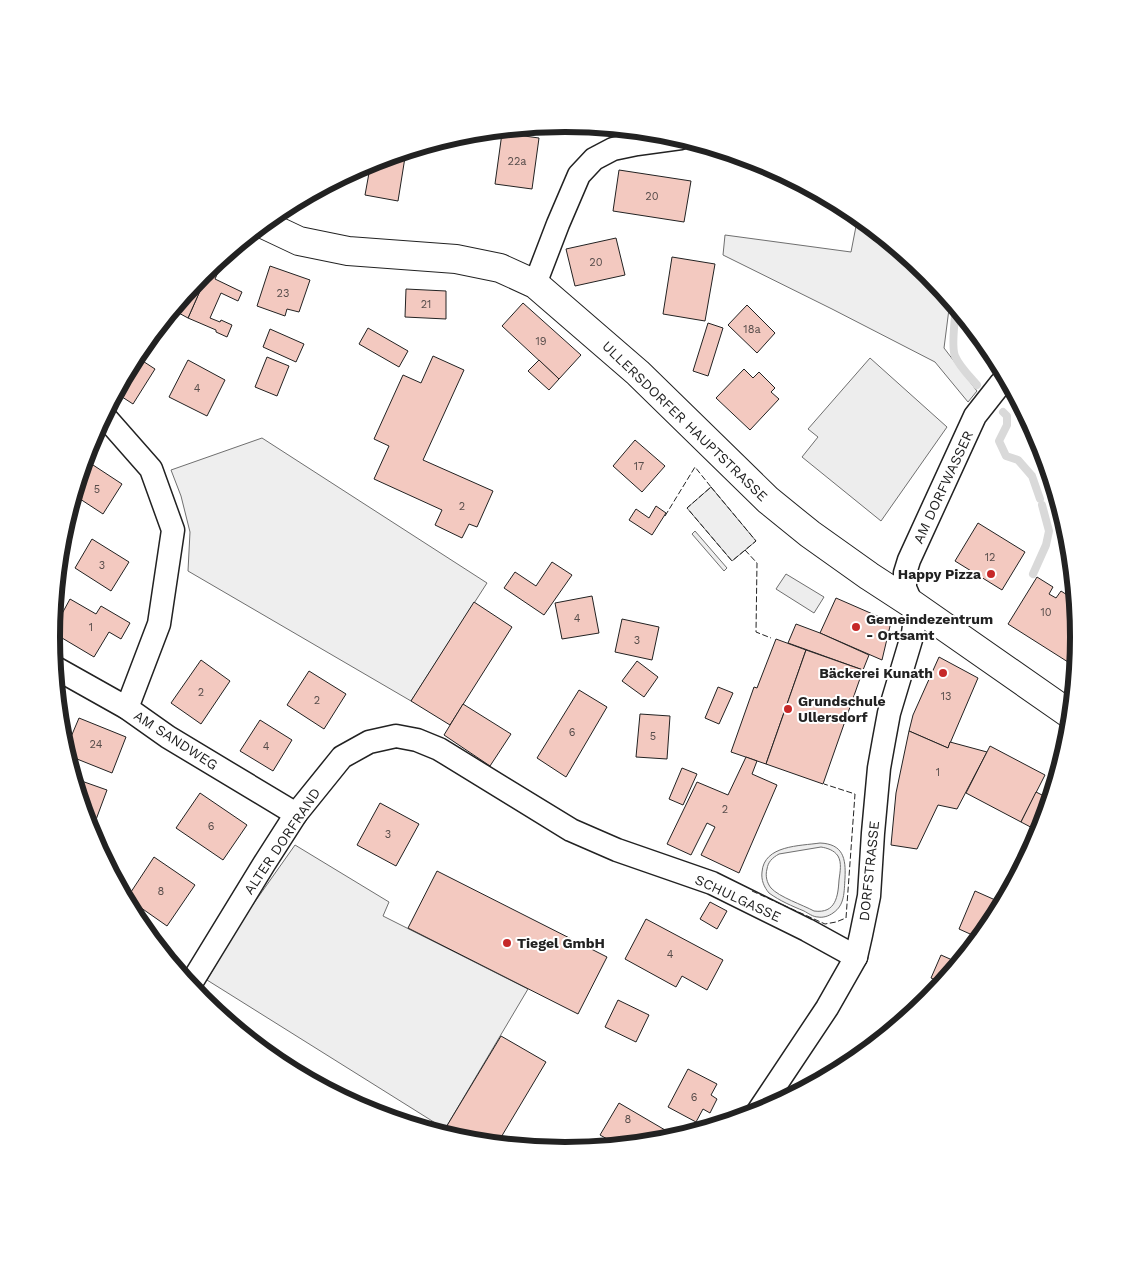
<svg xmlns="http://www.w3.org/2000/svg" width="1130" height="1274" font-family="'Work Sans',sans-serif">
	<rect width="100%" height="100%" fill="#fff"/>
	<g fill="#eee" stroke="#6f6f6f" fill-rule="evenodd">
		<polygon points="858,216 928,274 950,301 944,348 977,391 968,402 935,362 832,309 723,255 725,235 851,252"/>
		<polygon points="262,438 487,583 411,701 188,571 190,532 181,496 171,470"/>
		<polygon points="711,487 756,541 732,561 687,508"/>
		<polygon points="695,531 727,568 724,571 692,534"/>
		<path d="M820 843C843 844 846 858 845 878 844 892 845 905 833 913 829 916 823 918 818 917 813 917 808 913 804 911 792 906 780 901 769 893 764 887 761 880 762 872 764 845 800 846 820 843ZM821 847C827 848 834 850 838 856 842 863 840 872 839 880 838 896 836 914 814 911 803 905 779 897 771 888 767 883 765 876 767 869 768 862 772 858 779 854Z"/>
		<polygon points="295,845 389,902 383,916 528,989 445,1129 207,980 242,920"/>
	</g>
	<g fill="#ededed" stroke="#6f6f6f">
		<polygon points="870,358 947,427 881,521 802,457 818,437 808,429"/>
		<polygon points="786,574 824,597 814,613 776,589"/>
	</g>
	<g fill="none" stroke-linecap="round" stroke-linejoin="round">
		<g stroke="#d9d9d9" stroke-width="8">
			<path d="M956 308C955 318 951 347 955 356 959 366 970 377 977 385"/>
			<polyline points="1003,412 1007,416 1007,425 999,441 1006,456 1018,460 1032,476 1040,499"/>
			<polyline points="1033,574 1046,545 1049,531 1042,505"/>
		</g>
	</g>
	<g fill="#f3c9c0" stroke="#222">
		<polygon points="502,133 539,138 532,189 495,184"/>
		<polygon points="406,151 398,201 365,195 371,162"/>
		<polygon points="619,170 691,181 684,222 613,211"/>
		<polygon points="875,230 892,244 873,240"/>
		<polygon points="616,238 625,275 575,286 566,249"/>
		<polygon points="672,257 715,264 705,321 663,314"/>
		<polygon points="211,266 219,270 215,279 242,292 238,301 221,293 210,318 220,322 221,320 232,325 227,337 216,332 216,330 188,318"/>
		<polygon points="211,266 188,318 175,311 178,304 177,303 202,274"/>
		<polygon points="270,266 310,280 299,312 287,309 285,316 257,306"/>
		<polygon points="406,289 446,291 446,319 405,317"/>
		<polygon points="523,303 581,355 559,379 502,326"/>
		<polygon points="747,305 775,333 757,353 728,325"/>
		<polygon points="708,323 723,328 708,376 693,371"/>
		<polygon points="368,328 408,351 399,367 359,344"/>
		<polygon points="270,329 304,344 296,362 263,347"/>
		<polygon points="135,356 155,369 133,404 116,393"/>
		<polygon points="433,356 464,370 423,460 493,491 477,527 469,524 462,538 435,525 442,510 374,479 389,446 374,439 403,375 421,383"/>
		<polygon points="267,357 289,366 277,396 255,387"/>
		<polygon points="188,360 225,380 207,416 169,397"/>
		<polygon points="539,360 559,379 549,390 528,371"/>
		<polygon points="744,369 753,378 759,372 775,388 771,392 779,399 750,430 716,398"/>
		<polygon points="635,440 665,466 642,492 613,466"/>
		<polygon points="90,463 122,484 103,514 74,495 78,482"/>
		<polygon points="656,506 666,513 652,535 629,520 636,509 649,518"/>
		<polygon points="978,523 1025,552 1002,590 955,561"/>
		<polygon points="92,539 129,562 111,591 75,568"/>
		<polygon points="552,562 572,575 544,615 504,588 515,572 536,586"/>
		<polygon points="1037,577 1053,587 1049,594 1056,598 1061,591 1075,600 1079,637 1078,646 1068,662 1008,624"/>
		<polygon points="592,596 599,633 562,639 555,603"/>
		<polygon points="836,598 891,622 882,660 820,633"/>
		<polygon points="70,599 96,614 101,606 130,623 121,639 109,632 94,657 52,632"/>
		<polygon points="474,602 512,627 450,725 411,701"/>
		<polygon points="622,619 659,627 652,660 615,652"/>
		<polygon points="796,624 820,633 869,655 863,670 788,643"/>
		<polygon points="776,639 806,650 766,764 731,752 754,687 757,688"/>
		<polygon points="806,650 863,670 823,784 766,764"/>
		<polygon points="939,657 978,678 948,748 909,731 913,715"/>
		<polygon points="201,660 230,681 201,724 171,703"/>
		<polygon points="637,661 658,677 644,697 622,681"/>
		<polygon points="309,671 346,694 324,729 287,705"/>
		<polygon points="718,687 733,693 719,724 705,718"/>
		<polygon points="579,690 607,707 566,777 537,758"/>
		<polygon points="463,704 511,734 490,766 444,735"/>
		<polygon points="640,714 670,716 667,759 636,757"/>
		<polygon points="79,718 126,737 112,773 67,755 65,751"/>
		<polygon points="260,720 292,740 273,771 240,751"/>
		<polygon points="909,731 948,748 950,742 987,752 957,809 938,805 917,849 891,845 896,793"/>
		<polygon points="990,746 1045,775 1021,822 966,793"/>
		<polygon points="746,757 757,761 752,774 777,785 739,873 701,855 715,827 707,823 691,855 667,844 697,782 728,795"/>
		<polygon points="682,768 697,774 683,805 669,799"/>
		<polygon points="73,778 107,790 94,825 87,823"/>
		<polygon points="1036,792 1050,799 1040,832 1021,822"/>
		<polygon points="200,793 247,825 223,860 176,828"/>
		<polygon points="380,803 419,824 396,866 357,845"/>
		<polygon points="87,823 94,825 91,835 90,833"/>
		<polygon points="154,857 195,885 167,926 127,898"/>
		<polygon points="1017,866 1021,868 1007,895 1006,895"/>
		<polygon points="437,871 607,957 578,1014 408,928"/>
		<polygon points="975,891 1002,903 992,923 979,938 959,929"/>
		<polygon points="710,902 727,911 717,929 700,919"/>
		<polygon points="646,919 723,960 707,990 682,976 676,987 625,959"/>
		<polygon points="941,955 959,963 942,983 931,978"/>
		<polygon points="618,1000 649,1015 636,1042 605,1027"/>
		<polygon points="501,1036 546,1062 497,1144 464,1141 445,1129"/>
		<polygon points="688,1069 717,1084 711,1095 717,1099 710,1113 703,1109 696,1122 668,1107"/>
		<polygon points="619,1103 677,1137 665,1141 618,1145 600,1135"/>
	</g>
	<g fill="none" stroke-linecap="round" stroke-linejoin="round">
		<g stroke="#222" stroke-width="25">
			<g id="minor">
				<polyline points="535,284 558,224 579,175 594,159 613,149 637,144 681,138"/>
				<polyline points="103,417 107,419 151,469 173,530 159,624 127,708"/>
				<polyline points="54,667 127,708 168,737 296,814"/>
				<polyline points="190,985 264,864 296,814 342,757 369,742 396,736 417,740 439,749 571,830 617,850 712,883 807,930 856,957"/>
				<polyline points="757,1113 827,1008 856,957 861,935 869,896 873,833 879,768 884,740 889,713 913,633 915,619 912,604 905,588 905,573 909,560 975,416 1001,383 1008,381"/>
			</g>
		</g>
		<g stroke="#222" stroke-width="30">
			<polyline id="secondary" points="263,224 299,241 348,251 456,259 500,268 535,284 638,373 768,500 810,534 869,576 912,604 1071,715"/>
		</g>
		<use href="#minor" stroke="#fff" stroke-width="22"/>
		<use href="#secondary" stroke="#fff" stroke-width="28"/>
		<g stroke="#222" stroke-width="1" stroke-dasharray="6 2.5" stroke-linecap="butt">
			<polygon points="711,487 756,541 732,561 687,508"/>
			<polyline points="665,516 695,467 711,487"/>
			<polyline points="745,550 757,563 756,632 771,638"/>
			<polyline points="752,891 825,924 836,922 846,918 855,794 824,784"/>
		</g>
	</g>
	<g fill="#c62828" stroke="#fff" stroke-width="2">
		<circle cx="991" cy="574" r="5"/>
		<circle cx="856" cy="627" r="5"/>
		<circle cx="943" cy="673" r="5"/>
		<circle cx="788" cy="709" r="5"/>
		<circle cx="507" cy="943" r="5"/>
	</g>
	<g text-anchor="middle" stroke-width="4" stroke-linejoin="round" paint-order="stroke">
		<g font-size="11" fill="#564c4a">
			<text x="517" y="165">22a</text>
			<text x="652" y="200">20</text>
			<text x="596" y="266">20</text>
			<text x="283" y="297">23</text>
			<text x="426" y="308">21</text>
			<text x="752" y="333">18a</text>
			<text x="541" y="345">19</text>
			<text x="197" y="392">4</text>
			<text x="639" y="470">17</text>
			<text x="97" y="493">5</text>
			<text x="462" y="510">2</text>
			<text x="990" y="561">12</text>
			<text x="102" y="569">3</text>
			<text x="1046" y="616">10</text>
			<text x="577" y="622">4</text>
			<text x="91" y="631">1</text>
			<text x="637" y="644">3</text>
			<text x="201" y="696">2</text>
			<text x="946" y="700">13</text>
			<text x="317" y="704">2</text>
			<text x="572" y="736">6</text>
			<text x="653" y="740">5</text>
			<text x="96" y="748">24</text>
			<text x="266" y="750">4</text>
			<text x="938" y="776">1</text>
			<text x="725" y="813">2</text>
			<text x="211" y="830">6</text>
			<text x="388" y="838">3</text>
			<text x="161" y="895">8</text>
			<text x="670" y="958">4</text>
			<text x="694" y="1101">6</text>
			<text x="628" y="1123">8</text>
		</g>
		<g font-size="14" fill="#222" stroke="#fff">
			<text transform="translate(685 421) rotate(44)" y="5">ULLERSDORFER HAUPTSTRASSE</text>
			<text transform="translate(943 487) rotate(-65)" y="5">AM DORFWASSER</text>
			<text transform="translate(176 740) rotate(33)" y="5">AM SANDWEG</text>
			<text transform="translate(282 841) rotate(-56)" y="5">ALTER DORFRAND</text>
			<text transform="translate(869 871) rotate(-84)" y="5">DORFSTRASSE</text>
			<text transform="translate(738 898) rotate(25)" y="5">SCHULGASSE</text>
		</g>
		<g font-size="14" font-weight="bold" fill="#222" stroke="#fff" text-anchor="start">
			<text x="981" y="579" text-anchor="end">Happy Pizza</text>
			<text x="866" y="624">Gemeindezentrum<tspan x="866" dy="16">- Ortsamt</tspan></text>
			<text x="933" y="678" text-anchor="end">Bäckerei Kunath</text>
			<text x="798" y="706">Grundschule<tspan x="798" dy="16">Ullersdorf</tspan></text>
			<text x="517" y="948">Tiegel GmbH</text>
		</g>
	</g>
	<path d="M0 0H1130V1274H0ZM60 637a505 505 0 1 1 1010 0a505 505 0 1 1-1010 0Z" fill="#fff" fill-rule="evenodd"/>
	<path fill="none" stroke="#222" stroke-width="6" d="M60 637a505 505 0 1 1 1010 0a505 505 0 1 1-1010 0Z"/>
</svg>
